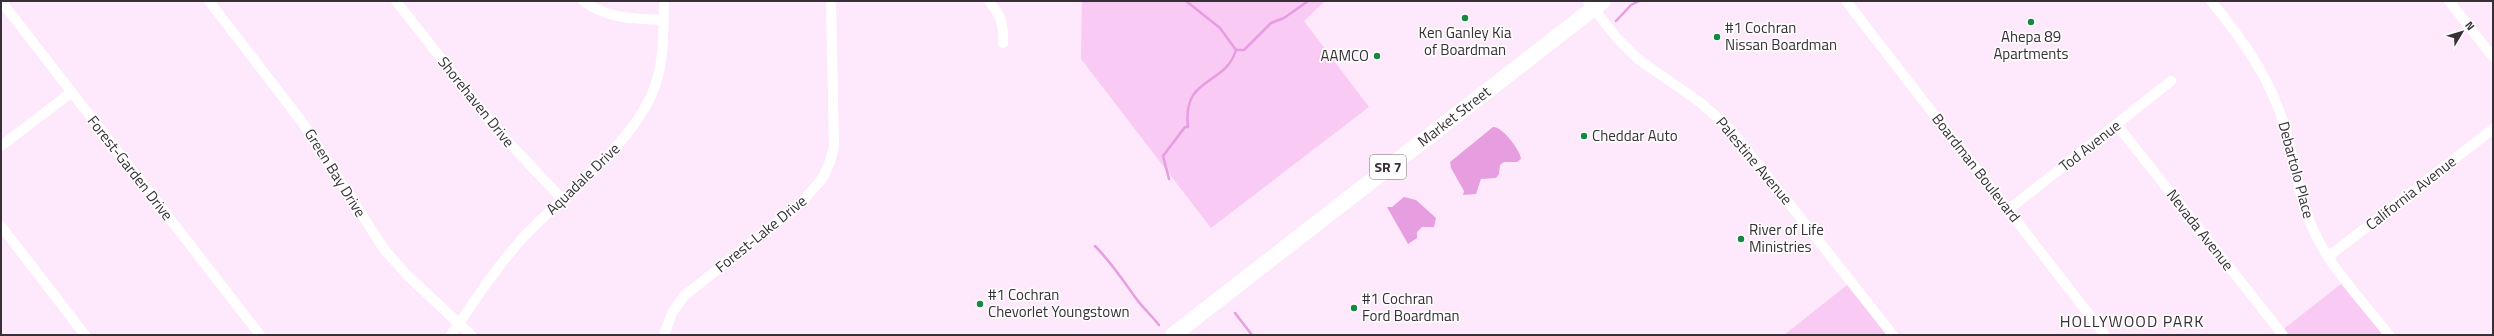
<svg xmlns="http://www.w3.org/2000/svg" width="2494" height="336" font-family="'Titillium Web',sans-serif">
	<rect width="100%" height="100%" fill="#fee8fb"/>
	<g fill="#f9caf3">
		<polygon points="1082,1 1325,1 1304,21 1369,107 1211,228 1081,59"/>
		<polygon points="2346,280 2389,335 2283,335 2280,332"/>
		<polygon points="1851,282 1893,335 1784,335"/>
	</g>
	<g fill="#e79ee0">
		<path d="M1493 127C1502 126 1521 151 1521 159L1517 162H1504L1500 165 1499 174 1496 178 1481 179 1476 194 1463 195 1464 191 1451 168 1450 162Z"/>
		<polygon points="1404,197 1416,200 1436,218 1434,227 1422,227 1417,232 1417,238 1408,244 1387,207 1392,207"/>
	</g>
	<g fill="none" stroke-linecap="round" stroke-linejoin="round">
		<g stroke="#e79ee0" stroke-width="2.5">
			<polyline points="1616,21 1631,5 1639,1"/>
			<polyline points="1236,50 1244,50 1271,23 1284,18 1308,1"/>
			<path d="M1169 179 1163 156 1185 127H1188C1182 75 1225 87 1236 50L1220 28 1186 1"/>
			<path d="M1095 246C1111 262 1122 279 1135 297 1142 307 1151 315 1159 325"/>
			<polyline points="1235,313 1252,335"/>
		</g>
		<g stroke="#fff" stroke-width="10">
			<polyline points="1,1 260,335"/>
			<polyline points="209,1 302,122 384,249 406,274 471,335"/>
			<polyline points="396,1 498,131 562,199"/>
			<path d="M583 1C608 19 634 19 664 20"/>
			<path d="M989 1C1001 16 1004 24 1003 43"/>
			<polyline points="1588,1 1616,37 1638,59 1701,103 1731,130 1893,335"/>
			<polyline points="1846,1 2105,335"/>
			<path d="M2211 1C2243 40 2271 79 2285 128 2295 161 2298 195 2312 227 2329 267 2363 301 2389 335"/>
			<polyline points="2449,1 2493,57"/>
			<polyline points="2117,125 2283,335"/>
			<polyline points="1,146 72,92"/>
			<polyline points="2008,210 2171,81"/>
			<polyline points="1,226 85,335"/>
			<polyline points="2328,257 2493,129"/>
			<path d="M451 335C473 303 495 269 521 240 562 195 626 151 651 96 665 66 663 34 664 1"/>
			<polyline points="664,335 672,313 684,296 800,204 822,179 830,162 834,146 831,1"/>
		</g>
		<path stroke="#fff" stroke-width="16" id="s1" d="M1173 335 1603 1"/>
	</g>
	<g fill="#168841" stroke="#fdfdfd" stroke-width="1.5">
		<circle cx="1465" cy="18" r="4"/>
		<circle cx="2031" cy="22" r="4"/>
		<circle cx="1717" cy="37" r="4"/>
		<circle cx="1377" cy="56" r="4"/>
		<circle cx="1584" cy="136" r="4"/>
		<circle cx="1741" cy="239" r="4"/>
		<circle cx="980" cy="304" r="4"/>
		<circle cx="1354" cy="308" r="4"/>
	</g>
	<g text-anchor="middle" stroke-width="3.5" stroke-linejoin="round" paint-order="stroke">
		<rect fill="#fdfdfd" stroke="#736e72" stroke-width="1" x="1370" y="155" width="36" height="24" rx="3"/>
		<g font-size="14" font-weight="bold" fill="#383037">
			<text x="1388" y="172">SR 7</text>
		</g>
		<g font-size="15" fill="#383037" stroke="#fdfdfd" text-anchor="start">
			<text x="1725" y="33">#1 Cochran<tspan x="1725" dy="17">Nissan Boardman</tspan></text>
			<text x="1465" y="38" text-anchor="middle">Ken Ganley Kia<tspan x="1465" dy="17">of Boardman</tspan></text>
			<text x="2031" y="42" text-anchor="middle">Ahepa 89<tspan x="2031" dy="17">Apartments</tspan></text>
			<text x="1369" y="61" text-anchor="end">AAMCO</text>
			<text x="1592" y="141">Cheddar Auto</text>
			<text x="1749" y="235">River of Life<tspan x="1749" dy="17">Ministries</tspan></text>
			<text x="988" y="300">#1 Cochran<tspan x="988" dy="17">Chevorlet Youngstown</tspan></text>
			<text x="1362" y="304">#1 Cochran<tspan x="1362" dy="17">Ford Boardman</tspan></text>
		</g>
		<g font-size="15" fill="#383037" stroke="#fdfdfd">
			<text transform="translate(476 102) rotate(51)" y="5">Shorehaven Drive</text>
			<text dy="5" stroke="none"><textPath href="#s1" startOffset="356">Market Street</textPath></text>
			<text transform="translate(2090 146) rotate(-38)" y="5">Tod Avenue</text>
			<text transform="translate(1754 161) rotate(50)" y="5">Palestine Avenue</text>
			<text transform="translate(130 168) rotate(52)" y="5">Forest-Garden Drive</text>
			<text transform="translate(1976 168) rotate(52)" y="5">Boardman Boulevard</text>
			<text transform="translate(2296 170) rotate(75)" y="5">Debartolo Place</text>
			<text transform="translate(335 173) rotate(58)" y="5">Green Bay Drive</text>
			<text transform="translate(583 179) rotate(-44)" y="5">Aquadale Drive</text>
			<text transform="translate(2411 193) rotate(-38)" y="5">California Avenue</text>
			<text transform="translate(2200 230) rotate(52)" y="5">Nevada Avenue</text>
			<text transform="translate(761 234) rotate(-39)" y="5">Forest-Lake Drive</text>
		</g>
		<g font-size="16" letter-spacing="1" fill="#383037" stroke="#fdfdfd">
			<text x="2132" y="327">HOLLYWOOD PARK</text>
		</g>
	</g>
	<rect width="2494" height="336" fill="none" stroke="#383037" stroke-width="4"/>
	<g transform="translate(2462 32) rotate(52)" stroke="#fdfdfd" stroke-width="3" paint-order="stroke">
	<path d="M0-3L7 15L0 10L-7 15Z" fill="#383037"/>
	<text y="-6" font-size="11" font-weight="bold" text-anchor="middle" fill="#383037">N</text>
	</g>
</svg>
